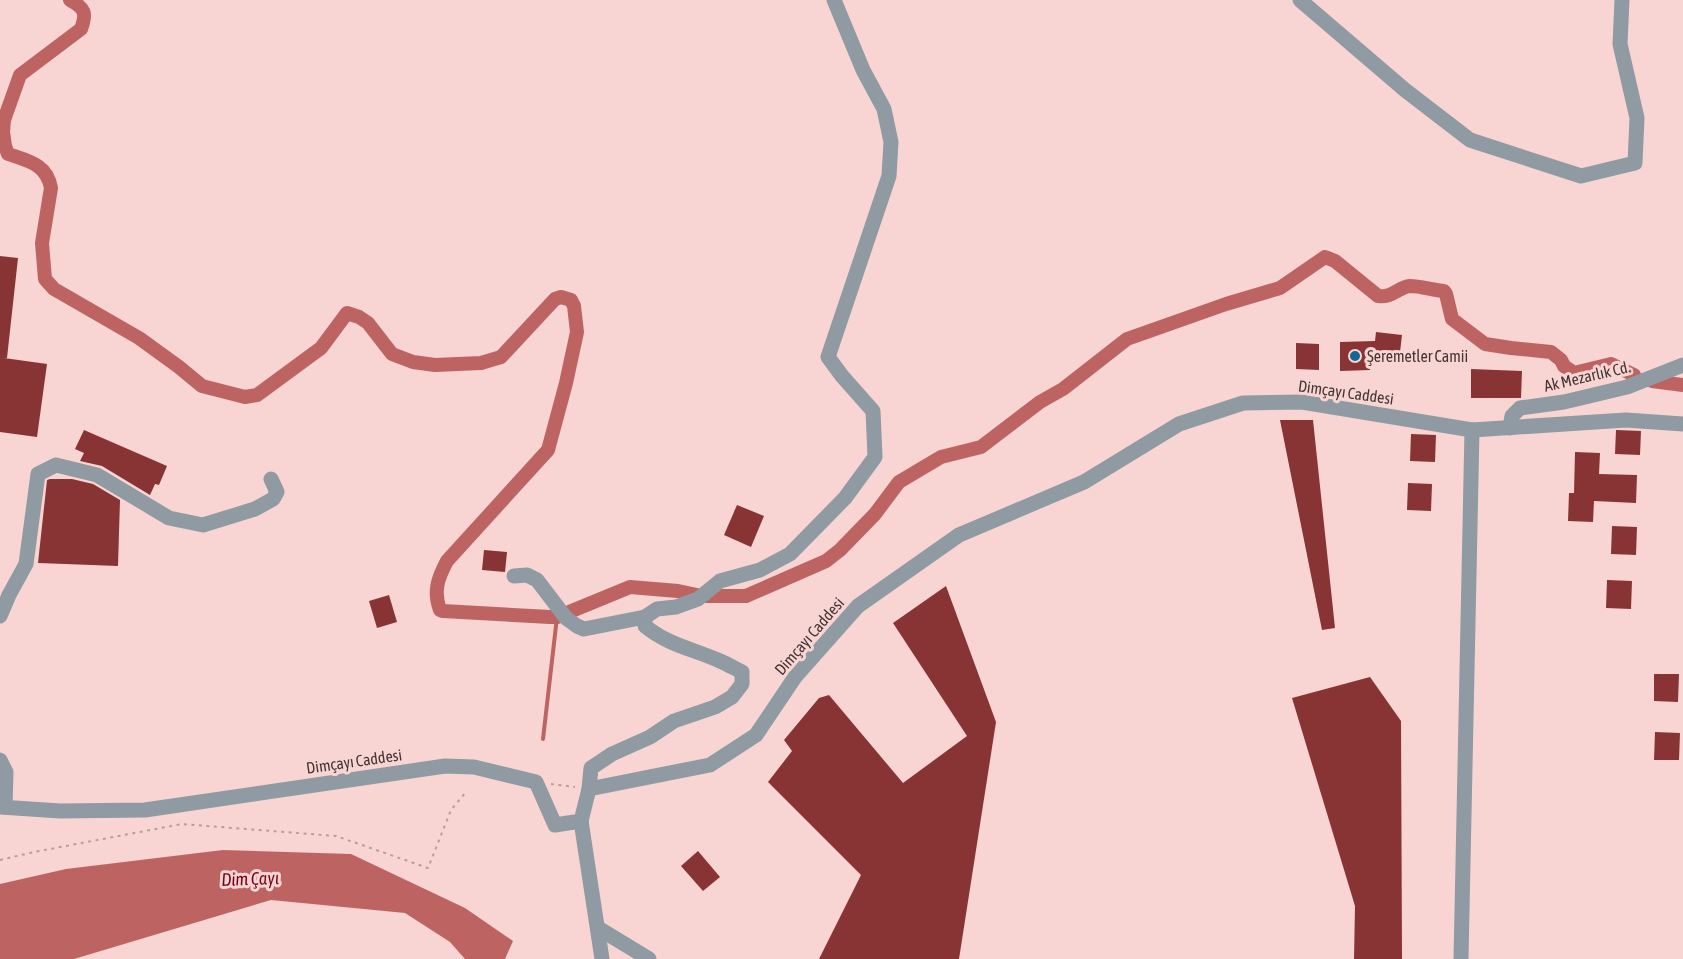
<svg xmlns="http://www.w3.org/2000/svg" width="1683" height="959" font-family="'Asap Condensed',sans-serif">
	<rect width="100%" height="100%" fill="#f8d5d2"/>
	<polygon fill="#bd6462" points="223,850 351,854 465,908 513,941 505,959 465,959 450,942 405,913 271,900 74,959 0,959 0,884 66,869"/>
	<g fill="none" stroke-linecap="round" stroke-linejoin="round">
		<polyline stroke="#bd6462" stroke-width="4" points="543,739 557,617"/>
		<g stroke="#bd6462" stroke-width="14">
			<path d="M70 0C85 8 87 13 81 29L20 75 4 120 3 132 5 146 8 154C28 161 47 164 51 188L42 243 45 279 54 289 139 338 179 367 202 386 245 397 257 395 321 348 347 313 359 317 368 323 392 354 413 362 435 365 481 363 501 357 555 299 561 297 571 300 574 306 577 332 566 383 548 450 447 561C438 578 433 591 440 610L443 611 550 617H557L630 587 678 591 697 595"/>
			<polyline points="1652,381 1683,385"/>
			<path d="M706 596H746L826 561 840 550 875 514 899 482 941 457 981 447 1040 402 1063 389 1127 339 1226 304 1280 288 1325 257 1335 261 1378 296C1393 298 1398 287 1410 286 1420 286 1433 290 1444 291L1446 294 1452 319 1485 344 1511 348 1551 352 1561 360 1564 366 1574 373 1611 364 1634 375"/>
		</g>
	</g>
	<g fill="#883435">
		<polygon points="0,256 18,258 7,358 4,358 47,364 37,437 0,432"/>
		<polygon points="1376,332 1402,335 1399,361 1370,358 1370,370 1340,371 1340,342 1375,341"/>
		<polygon points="1296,343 1319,344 1319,370 1296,369"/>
		<polygon points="1471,369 1522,371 1521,398 1471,398"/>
		<polygon points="1280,420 1313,420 1335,628 1322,630"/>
		<polygon points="84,430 167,466 159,485 155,484 150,495 102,466 80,461 84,453 75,449"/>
		<polygon points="1616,430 1641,431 1640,455 1615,454"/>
		<polygon points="1411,434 1436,435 1435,462 1410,461"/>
		<polygon points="1575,452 1600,453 1599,474 1637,475 1636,503 1594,501 1593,522 1568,521 1569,493 1574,493"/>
		<polygon points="50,479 72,479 93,484 120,500 118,566 38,563 47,480"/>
		<polygon points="1408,483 1432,484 1431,511 1407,510"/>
		<polygon points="737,505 764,516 751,547 724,535"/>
		<polygon points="1612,526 1637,527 1636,555 1611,554"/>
		<polygon points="484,550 507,552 505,572 482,570"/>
		<polygon points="1607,580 1632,581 1631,609 1606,608"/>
		<polygon points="946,586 996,722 959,959 819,959 861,875 768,782 792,751 784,740 819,698 829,695 903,783 967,736 893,623"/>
		<polygon points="389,595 397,622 377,628 369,601"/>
		<polygon points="1654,674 1679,674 1678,702 1654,701"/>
		<polygon points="1370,677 1401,721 1402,959 1354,959 1355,906 1292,698"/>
		<polygon points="1655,732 1680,733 1679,760 1654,760"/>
		<polygon points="698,851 720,877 703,891 681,866"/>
	</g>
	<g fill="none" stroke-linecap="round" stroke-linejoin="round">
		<g stroke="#b89d9b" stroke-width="2" stroke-dasharray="3 4.5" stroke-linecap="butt">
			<polyline points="551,784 575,787"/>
			<polyline points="0,860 34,852 182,824 336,836 428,868 451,810 466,792"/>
		</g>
		<g stroke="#8f9aa2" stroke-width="15">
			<polyline points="1300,0 1405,90 1470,140 1581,176 1635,163 1637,118 1620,44 1622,0"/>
			<polyline points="1510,428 1512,416 1520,408 1564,402 1627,387 1683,365"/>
			<polyline points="514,576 527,575 537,580 566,618 577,626 584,629 645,617"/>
			<polyline points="0,616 9,595 26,564 38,474 56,465 97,475 169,518 203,525 255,509 273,499 277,492 271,479"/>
			<polyline points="0,760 6,772 5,807"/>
			<path d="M589 789 591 768 612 754 650 737 674 721 715 707 732 697 742 684V672C734 668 727 664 720 661 693 649 668 645 645 626V617L657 609 676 607 698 599 720 581 760 570 790 554 845 498 875 457 873 411 842 376 828 357 889 176 891 142 884 109 863 70 834 0"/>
			<polyline points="0,807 60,811 145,810 445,766 474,767 536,782 555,825 581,821 589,789 710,765 756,735 795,677 858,606 959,535 1084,482 1179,424 1243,403 1302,402 1472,430 1626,420 1683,424"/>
			<polyline points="581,821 602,959"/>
			<polyline points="598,928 649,959"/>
			<polyline points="1461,959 1472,430"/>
		</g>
	</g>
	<circle fill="#0d6797" stroke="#f8d5d2" stroke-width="2" cx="1355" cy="356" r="6"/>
	<g text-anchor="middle" stroke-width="6" stroke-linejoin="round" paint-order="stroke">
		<g font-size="16" fill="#423534" stroke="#f8d5d2" text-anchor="start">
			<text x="1367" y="362">Şeremetler Camii</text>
		</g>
		<g font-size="16" fill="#423534" stroke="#f8d5d2">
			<text transform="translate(1587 376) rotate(-13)" y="6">Ak Mezarlık Cd.</text>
			<text transform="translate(1346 392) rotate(8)" y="6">Dimçayı Caddesi</text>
			<text transform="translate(809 636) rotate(-49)" y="6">Dimçayı Caddesi</text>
			<text transform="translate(354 761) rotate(-8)" y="6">Dimçayı Caddesi</text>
		</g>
		<g font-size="18" font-style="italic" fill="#780015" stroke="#f8d5d2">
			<text transform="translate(250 879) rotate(-2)" y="6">Dim Çayı</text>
		</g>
	</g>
</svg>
